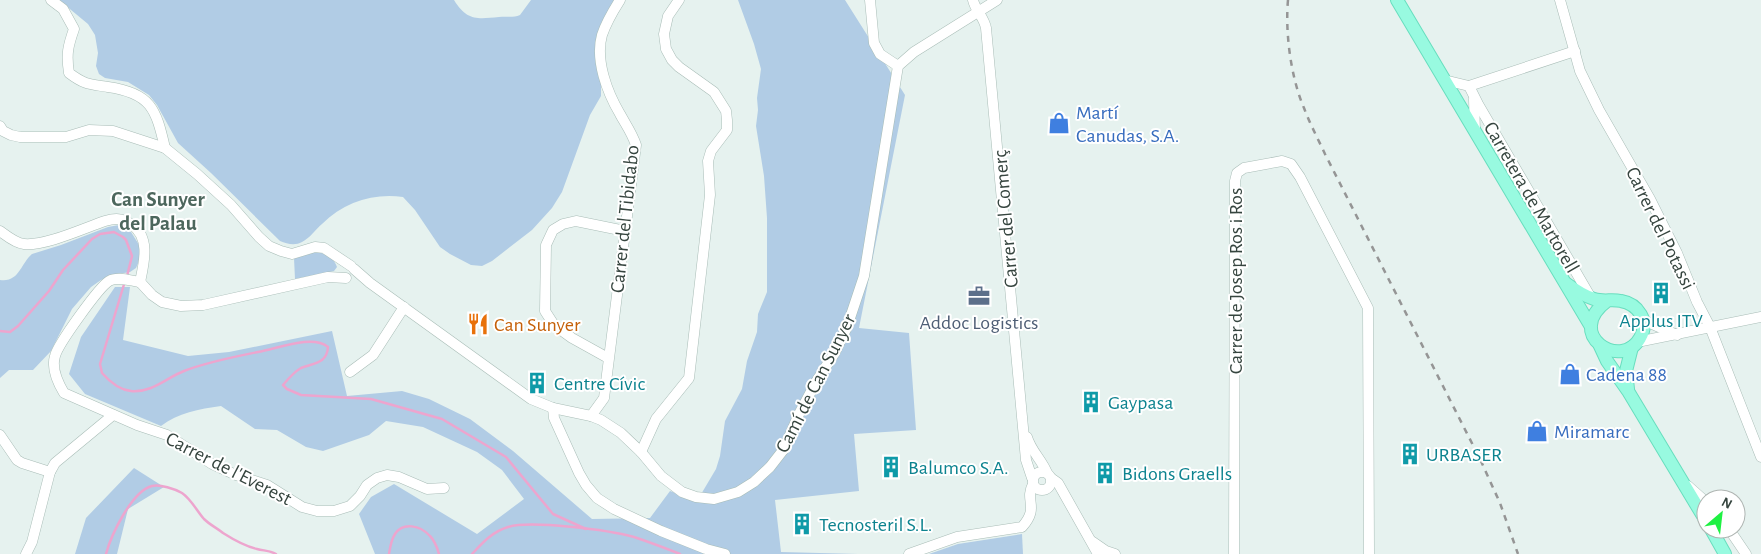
<svg xmlns="http://www.w3.org/2000/svg" width="1761" height="554" font-family="'Alegreya Sans',sans-serif">
	<rect width="100%" height="100%" fill="#e6f2ef"/>
	<g fill="#b1cce5">
		<path d="M59 0H454C467 21 477 19 499 17 507 16 513 18 520 15L531 0H614L595 48 601 82V96L590 115 562 192 552 208 532 230 492 261 482 266 471 265 450 254 440 247 415 210 403 197C373 193 344 202 322 224 315 230 310 238 302 242 295 246 287 244 280 241L211 173 178 143 157 105 149 95 128 82 105 78 99 74 96 66 98 53 95 35 88 24Z"/>
		<path d="M738 0H845L905 95 859 328 909 333 916 430 854 434 859 491 775 500 781 552 858 554H375L359 514 371 497 394 484 477 534 524 499 502 470 477 452 423 427 386 421 369 435 323 451 306 447 277 430 255 429 221 406C199 409 178 413 161 426L85 394 69 374 81 337 115 287H130L123 340 188 356 229 352 332 331 347 396 402 391 429 399 470 419 513 451 592 519 650 518 670 491 697 501 716 469 720 456 725 421 742 389 747 361 757 332 758 314 767 292V218L764 176 756 126 758 110 757 98 761 69 754 44Z"/>
		<path d="M119 225 131 232 141 248 139 261 136 268 130 272 112 275 101 280 91 287 72 309 51 351 33 370H9L0 378V280C19 283 21 263 32 254L61 245 108 227Z"/>
		<path d="M313 252C324 252 333 256 337 267L334 271 329 272 295 279 294 258Z"/>
		<polygon points="134,468 164,487 128,509 117,554 75,554 86,518"/>
		<polygon points="1022,534 1023,554 929,554 958,544"/>
	</g>
	<g fill="none" stroke-linecap="round" stroke-linejoin="round">
		<g stroke="#eda5ce" stroke-width="2.5">
			<path d="M125 281 100 364 102 373C109 381 120 390 131 391 152 393 166 378 184 371 207 362 233 357 258 352 277 349 312 334 328 347 327 364 313 363 301 368 294 372 288 379 283 385L287 389 301 395 371 399 442 419 506 457 553 514 586 529"/>
			<polyline points="0,331 10,332 18,326 49,291 63,270 92,239 100,234 114,232 123,237 126,240 132,256 127,276"/>
			<path d="M106 554C111 535 132 491 152 486 160 484 175 489 182 493 191 499 197 511 204 519 210 525 217 528 223 533 234 540 244 546 257 549 264 551 269 550 276 554"/>
			<path d="M389 554C390 548 391 540 395 534 403 522 420 525 430 536 435 541 437 547 439 554"/>
			<path d="M472 554C483 542 492 532 508 527 531 520 609 530 634 537 649 542 665 548 680 554"/>
		</g>
		<g stroke="#a9bdb7" stroke-width="11">
			<g id="minor">
				<path d="M51 0 63 9 74 29C68 46 66 54 69 73 85 85 89 84 108 87 151 93 156 109 165 148"/>
				<polyline points="870,0 874,43 880,54 898,66"/>
				<path d="M973 0C975 10 984 17 986 28L1026 460 1032 478"/>
				<polyline points="1560,0 1580,71 1599,110 1650,199 1677,253 1697,302 1710,327 1761,457"/>
				<polyline points="1444,80 1469,86"/>
				<polyline points="1469,86 1478,104 1591,298"/>
				<polyline points="1469,86 1575,51"/>
				<polyline points="1474,99 1475,132"/>
				<polyline points="0,126 3,131 11,135 20,137 66,137 89,130 113,131 165,148 197,174 231,205 259,237 269,246 281,251 292,254 315,247 324,248 351,266"/>
				<path d="M0 231C7 236 15 243 24 244 46 246 84 228 105 221 115 218 122 218 131 224 151 237 144 263 140 282"/>
				<polyline points="354,269 370,283 531,399 553,408 591,416 601,420 621,433 641,452 661,476 682,492 696,497 714,499 738,492 754,482 770,467 784,449 799,414 816,382 834,354 847,327 864,276 898,66 914,52 997,0"/>
				<path d="M140 282C131 281 118 276 109 281 99 287 58 344 55 356 51 369 58 383 64 393L137 425 167 435 212 464 236 475 267 485 302 507 317 511H334L350 506 360 496 367 485 377 478 387 475 399 477 427 489 444 488"/>
				<polyline points="140,282 152,295 162,302 181,306 203,305 328,277 346,278"/>
				<polyline points="1643,320 1677,335"/>
				<polyline points="1637,342 1761,317"/>
				<polyline points="608,358 572,338 554,325 545,311 546,245 553,230 563,224 576,221 625,231"/>
				<polyline points="350,372 373,355 404,307"/>
				<polyline points="553,408 554,418 579,473 586,485 597,498 614,509 661,531 706,549 725,554"/>
				<path d="M591 416 604 398 636 145C632 133 626 125 620 114 607 92 595 60 602 35 606 23 613 11 620 0"/>
				<polyline points="0,435 17,460 22,463 50,472"/>
				<path d="M1027 437C1031 451 1042 460 1047 473"/>
				<polyline points="641,452 656,419 689,378 710,195 708,161 711,151 727,130 727,120 726,111 714,92 679,67 672,60 666,49 664,34 668,16 679,0"/>
				<circle cx="1042" cy="481" r="9"/>
				<polyline points="1051,478 1058,483 1098,554"/>
				<polyline points="1688,486 1706,502"/>
				<polyline points="1729,529 1746,554"/>
				<polyline points="1093,542 1106,551 1115,554"/>
				<polyline points="26,554 32,542 50,472 55,463 113,415"/>
				<path d="M909 554 957 537 1022 527C1040 507 1024 501 1033 484"/>
				<polyline points="1234,554 1235,181 1237,173 1244,168 1282,161 1291,164 1300,177 1368,308 1369,554"/>
			</g>
		</g>
		<g stroke="#68debe" stroke-width="14">
			<g id="major">
				<polyline points="1397,0 1590,325"/>
				<path d="M1567 284C1575 290 1584 296 1594 299 1603 302 1612 299 1621 301 1638 304 1650 321 1640 338 1621 372 1563 334 1607 301"/>
				<polyline points="1600,346 1607,361 1628,391 1706,521"/>
				<polyline points="1628,389 1626,371 1632,347"/>
				<polyline points="1711,529 1725,554"/>
			</g>
		</g>
		<use href="#minor" stroke="#fff" stroke-width="10"/>
		<use href="#major" stroke="#98fae0" stroke-width="12"/>
		<path stroke="#959595" stroke-width="2.5" stroke-dasharray="6 6" stroke-linecap="butt" d="M1288 0C1285 33 1291 78 1304 108 1310 124 1318 139 1325 154L1480 459 1500 503 1518 554"/>
	</g>
	<defs>
		<g id="shop-bare" transform="scale(1.725)"><path d="M-5-2.5h2.3a2.7 3.5 0 0 1 5.4 0H5L5.5 6h-11ZM-1.5-2.5h3a1.5 2.3 0 0 0-3 0Z" fill="#3f7fe0" stroke="#fff" stroke-width="2.5" paint-order="stroke"/></g>
		<g id="building-bare" transform="scale(1.725)"><path d="M-4-6H4V6H1V3H-1V6H-4ZM-2.5-4.3h1.7v1.8h-1.7ZM.8-4.3h1.7v1.8H.8ZM-2.5-1h1.7V.8h-1.7ZM.8-1h1.7V.8H.8Z" fill="#0f9aa8" stroke="#fff" stroke-width="2.5" paint-order="stroke"/></g>
		<g id="office-bare" transform="scale(1.725)"><path d="M-6-3h4V-5.5h4V-3h4V5H-6ZM-1-4.5V-3h2v-1.5ZM-6 0V1H6V0Z" fill="#5c6f8a" stroke="#fff" stroke-width="2.5" paint-order="stroke"/></g>
		<g id="restaurant-bare" transform="scale(1.725)"><path d="M-5-6h1v4h1v-4h1v4h1v-4h1v5L-1.5 .5V6h-2V.5L-5-1ZM5-6V6H3V1.5H1.5Q1.5-4 5-6Z" fill="#e8710a" stroke="#fff" stroke-width="2.5" paint-order="stroke"/></g>
	</defs>
	<g fill-rule="evenodd">
		<use href="#shop-bare" x="1059" y="123"/>
		<use href="#building-bare" x="1661" y="293"/>
		<use href="#office-bare" x="979" y="296"/>
		<use href="#restaurant-bare" x="478" y="324"/>
		<use href="#shop-bare" x="1570" y="374"/>
		<use href="#building-bare" x="537" y="383"/>
		<use href="#building-bare" x="1091" y="402"/>
		<use href="#shop-bare" x="1537" y="431"/>
		<use href="#building-bare" x="1410" y="454"/>
		<use href="#building-bare" x="891" y="467"/>
		<use href="#building-bare" x="1105" y="473"/>
		<use href="#building-bare" x="802" y="524"/>
	</g>
	<g text-anchor="middle" stroke-width="4" stroke-linejoin="round" paint-order="stroke">
		<g font-size="20" fill="#366cbe" stroke="#fff" text-anchor="start">
			<text x="1076" y="119">Martí<tspan x="1076" dy="23">Canudas, S.A.</tspan></text>
			<text x="1586" y="381">Cadena 88</text>
			<text x="1554" y="438">Miramarc</text>
		</g>
		<g font-size="20" fill="#36453f" stroke="#fff">
			<text transform="translate(1532 197) rotate(60)" y="7">Carretera de Martorell</text>
			<text transform="translate(624 219) rotate(-84)" y="7">Carrer del Tibidabo</text>
			<text transform="translate(1005 219) rotate(-95)" y="7">Carrer del Comerç</text>
			<text transform="translate(1661 228) rotate(64)" y="7">Carrer del Potassi</text>
			<text transform="translate(1235 281) rotate(-90)" y="7">Carrer de Josep Ros i Ros</text>
			<text transform="translate(815 383) rotate(-63)" y="7">Camí de Can Sunyer</text>
			<text transform="translate(229 468) rotate(27)" y="7">Carrer de l'Everest</text>
		</g>
		<g font-size="20" fill="#0d838f" stroke="#fff" text-anchor="start">
			<text x="1661" y="327" text-anchor="middle">Applus ITV</text>
			<text x="554" y="390">Centre Cívic</text>
			<text x="1108" y="409">Gaypasa</text>
			<text x="1426" y="461">URBASER</text>
			<text x="908" y="474">Balumco S.A.</text>
			<text x="1122" y="480">Bidons Graells</text>
			<text x="819" y="531">Tecnosteril S.L.</text>
		</g>
		<g font-size="20" fill="#4e5e75" stroke="#fff">
			<text x="979" y="329">Addoc Logistics</text>
		</g>
		<g font-size="20" fill="#c56008" stroke="#fff" text-anchor="start">
			<text x="494" y="331">Can Sunyer</text>
		</g>
		<g font-size="21" font-weight="bold" fill="#4d675d" stroke="#fff">
			<text x="158" y="206">Can Sunyer<tspan x="158" dy="24">del Palau</tspan></text>
		</g>
	</g>
	<g transform="translate(1721 514) rotate(28)"><circle r="24" fill="#ffffff" stroke="#afb5b2"/>
	<path d="M0-4L9 19L0 12L-9 19Z" fill="#1ff143"/>
	<text y="-8" font-size="14" font-weight="bold" text-anchor="middle" fill="#36453f">N</text>
	</g>
</svg>
